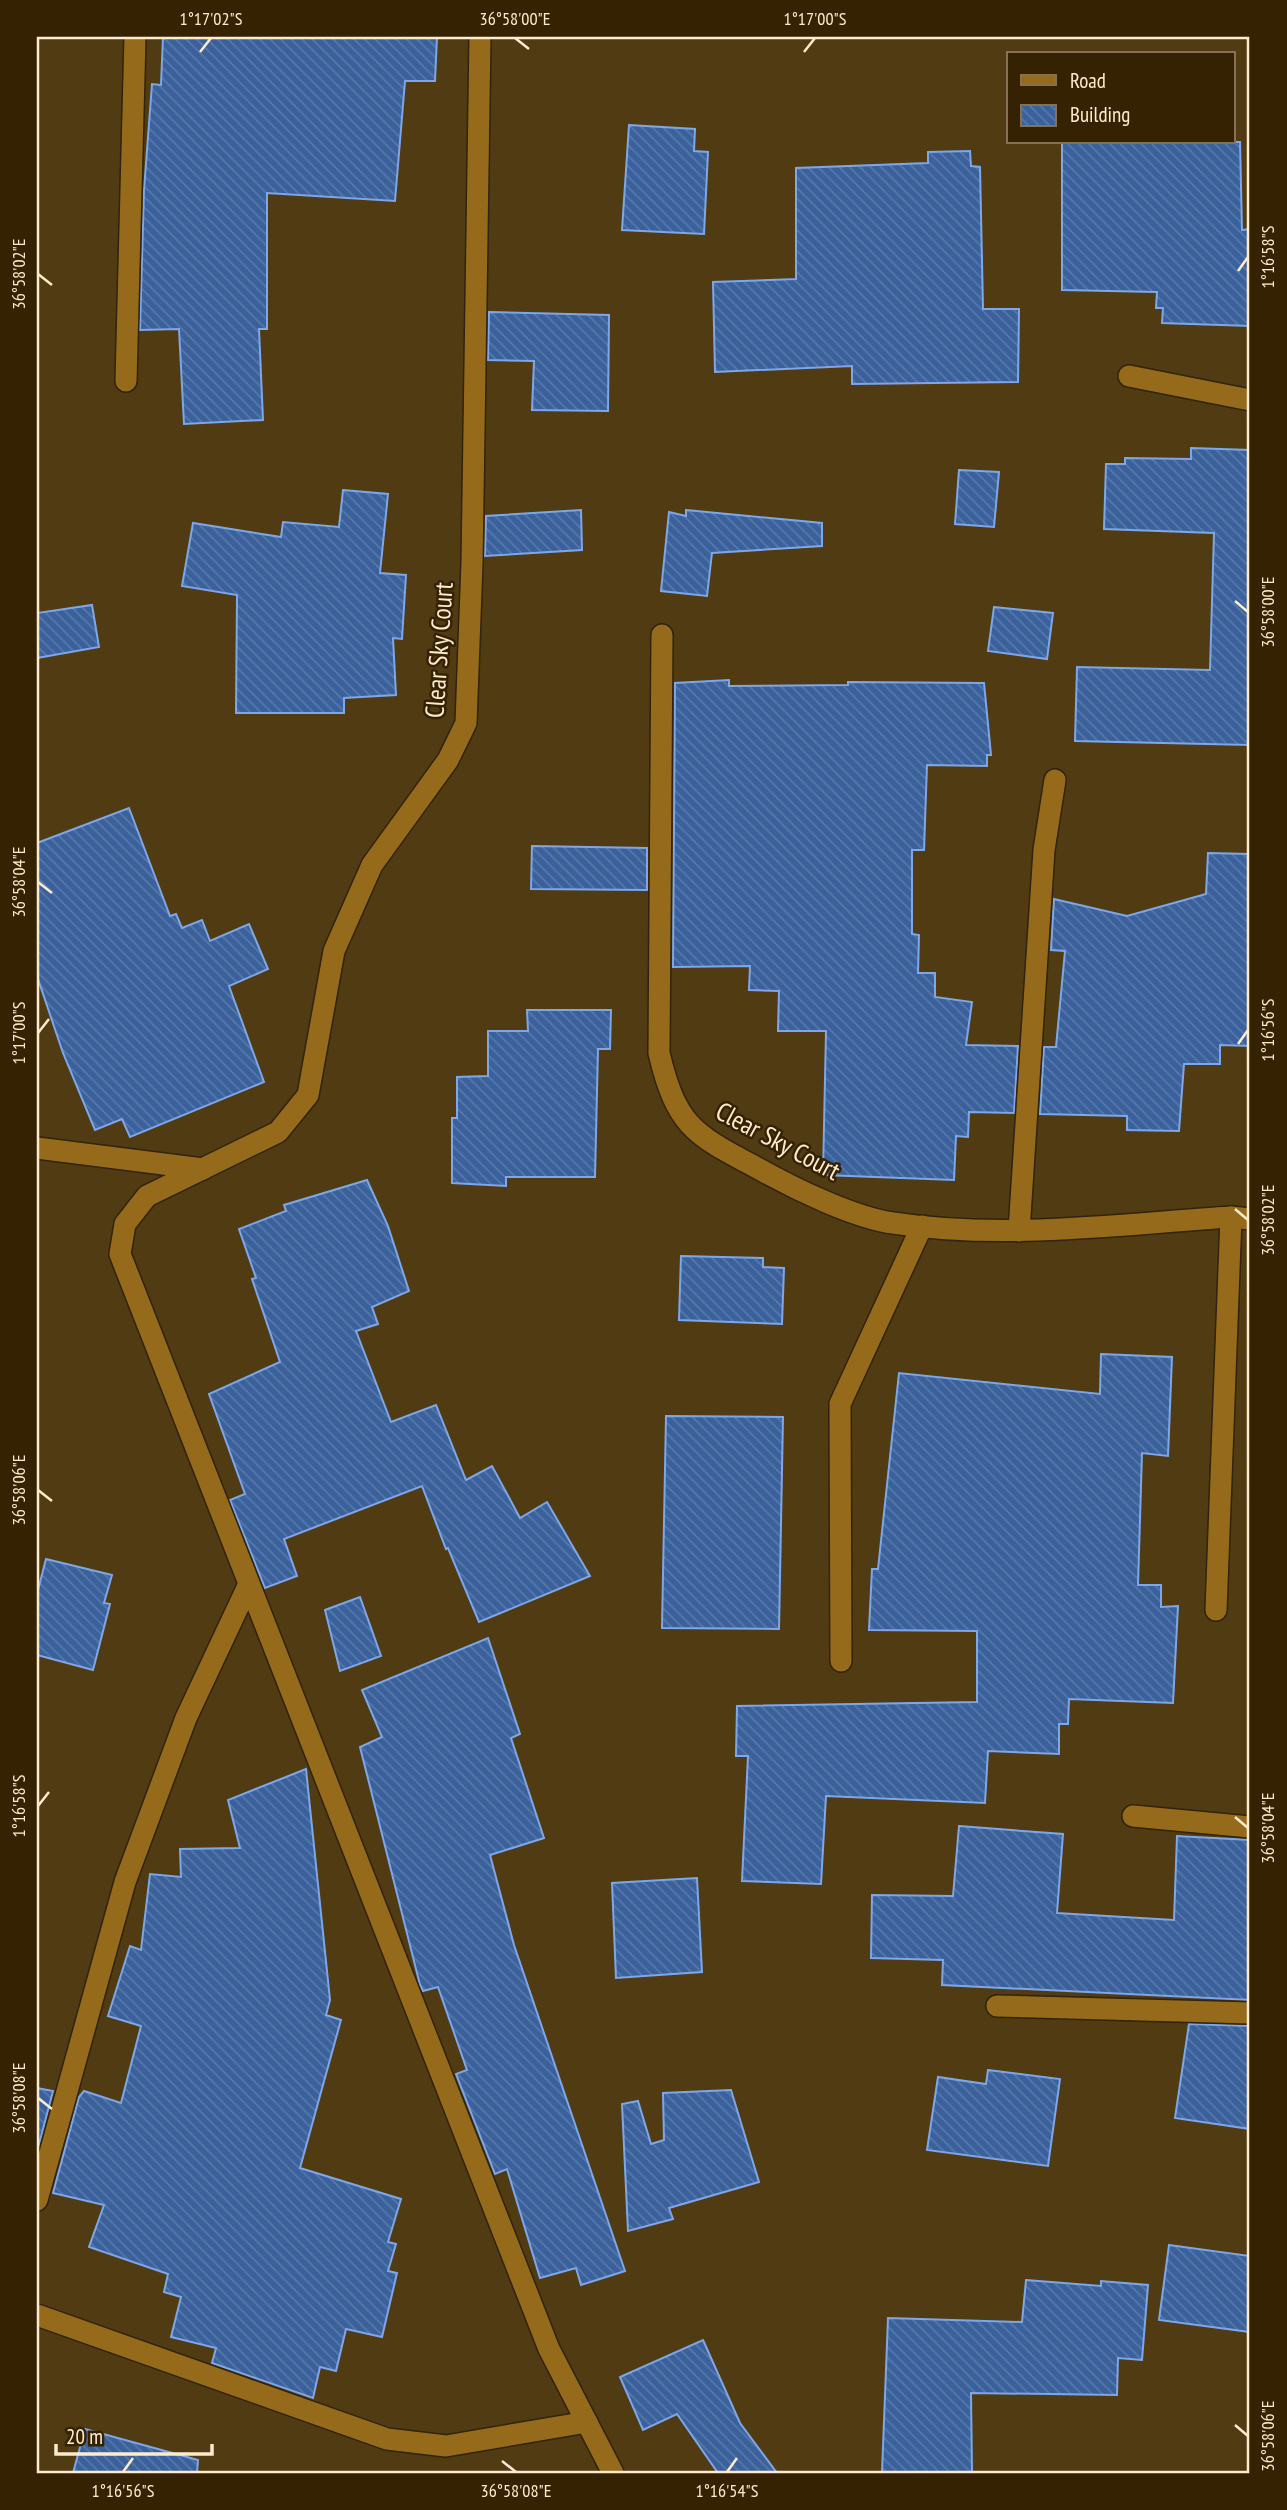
<svg xmlns="http://www.w3.org/2000/svg" width="1287" height="2510" font-family="'PT Sans Narrow',sans-serif">
	<defs>
		<pattern id="building-back-hatch" width="6" height="6" patternUnits="userSpaceOnUse" patternTransform="scale(1.75)"><rect width="6" height="6" fill="#3a619c"/><path d="M-1 5l2 2M0 0l6 6M5-1l2 2" fill="none" stroke="#5878a9"/></pattern>
	</defs>
	<rect width="100%" height="100%" fill="#513b13"/>
	<g fill="url(#building-back-hatch)" stroke="#7da7e9" stroke-width="2">
		<polygon points="163,37 437,37 435,81 405,81 395,201 267,193 267,329 259,329 263,420 184,424 179,329 140,330 144,190 152,84 161,85"/>
		<polygon points="629,125 695,129 694,151 708,152 704,234 622,230"/>
		<polygon points="1062,142 1240,142 1242,230 1250,229 1250,326 1162,323 1163,308 1156,308 1157,292 1062,290"/>
		<polygon points="970,151 971,166 980,167 983,309 1019,309 1018,382 852,384 852,366 715,372 713,282 796,279 796,168 928,163 928,152"/>
		<polygon points="489,312 609,315 608,411 532,410 534,361 488,360"/>
		<polygon points="1191,448 1250,450 1250,745 1075,741 1077,667 1210,670 1214,533 1104,529 1106,464 1125,464 1125,458 1191,459"/>
		<polygon points="959,470 999,472 994,527 955,524"/>
		<polygon points="343,490 388,494 380,573 406,575 402,639 393,638 396,695 344,698 344,713 236,713 237,595 182,586 193,523 281,537 283,522 339,527"/>
		<polygon points="581,510 582,550 485,556 486,516"/>
		<polygon points="686,510 822,523 822,546 712,553 707,596 661,591 669,512 686,516"/>
		<polygon points="92,605 99,647 37,658 37,613"/>
		<polygon points="994,607 1053,613 1047,659 988,651"/>
		<polygon points="729,680 729,686 848,685 848,682 984,683 991,755 987,755 987,766 927,765 924,850 912,850 912,934 919,935 918,973 935,973 935,997 972,1002 966,1045 1018,1046 1014,1113 969,1112 968,1137 956,1136 954,1180 823,1175 826,1031 778,1031 779,991 749,990 750,966 673,967 675,683"/>
		<polygon points="129,808 170,916 176,914 182,928 202,920 210,941 249,924 268,969 229,986 264,1082 130,1137 122,1119 95,1130 63,1053 37,976 37,843"/>
		<polygon points="532,846 647,848 647,890 531,889"/>
		<polygon points="1208,853 1250,854 1250,1046 1220,1045 1220,1064 1184,1064 1179,1131 1127,1130 1127,1116 1040,1114 1044,1047 1056,1047 1065,951 1051,950 1054,899 1127,916 1206,894"/>
		<polygon points="527,1010 611,1010 610,1049 598,1049 595,1177 506,1177 506,1186 452,1183 452,1118 457,1118 457,1077 488,1076 488,1031 528,1031"/>
		<polygon points="367,1180 388,1226 409,1291 372,1307 378,1324 356,1331 391,1422 436,1405 466,1480 492,1466 520,1518 547,1502 590,1576 479,1622 448,1548 446,1549 422,1486 284,1539 297,1576 265,1588 230,1500 245,1494 209,1394 280,1362 252,1279 256,1278 239,1229 286,1211 284,1205"/>
		<polygon points="681,1256 763,1258 763,1267 784,1268 782,1324 679,1320"/>
		<polygon points="1101,1354 1172,1357 1168,1456 1142,1453 1138,1585 1161,1585 1161,1607 1178,1606 1173,1703 1069,1699 1068,1724 1059,1724 1059,1754 988,1751 985,1803 826,1796 821,1884 742,1881 748,1756 736,1756 737,1706 977,1702 977,1631 869,1630 872,1569 878,1569 899,1373 1100,1394"/>
		<polygon points="666,1416 783,1417 779,1629 662,1628"/>
		<polygon points="46,1559 112,1575 104,1603 110,1604 93,1670 37,1655 37,1594"/>
		<polygon points="360,1597 381,1656 340,1671 325,1610"/>
		<polygon points="488,1638 520,1734 511,1738 544,1838 490,1855 514,1945 625,2271 581,2285 576,2268 540,2278 507,2169 495,2174 456,2074 467,2070 438,1987 423,1991 420,1985 360,1747 382,1737 362,1690"/>
		<polygon points="306,1769 330,2000 326,2015 341,2020 300,2168 401,2199 388,2242 396,2244 388,2271 397,2273 382,2337 346,2329 336,2371 320,2367 313,2398 212,2363 216,2348 171,2337 181,2297 164,2292 168,2274 89,2247 104,2205 53,2193 79,2097 84,2091 121,2103 141,2026 108,2016 130,1946 141,1950 150,1874 181,1877 180,1849 240,1848 228,1800"/>
		<polygon points="959,1826 1063,1834 1057,1913 1174,1920 1177,1836 1250,1840 1250,2000 942,1985 943,1960 871,1958 872,1895 953,1896"/>
		<polygon points="697,1878 702,1972 616,1978 612,1883"/>
		<polygon points="1189,2024 1250,2026 1250,2129 1175,2118"/>
		<polygon points="988,2070 1060,2079 1048,2166 927,2150 938,2077 986,2084"/>
		<polygon points="37,2088 53,2091 37,2152"/>
		<polygon points="731,2090 759,2182 669,2208 673,2219 628,2231 622,2104 638,2101 651,2144 664,2140 663,2093"/>
		<polygon points="1169,2245 1250,2256 1250,2332 1159,2320"/>
		<polygon points="1026,2280 1101,2286 1101,2281 1148,2285 1142,2360 1118,2358 1117,2395 971,2393 972,2473 882,2473 888,2318 1022,2322"/>
		<polygon points="703,2340 740,2423 777,2473 718,2473 677,2414 643,2430 620,2377"/>
		<polygon points="85,2429 198,2460 197,2473 73,2473"/>
	</g>
	<g fill="none" stroke-linecap="round" stroke-linejoin="round">
		<g stroke="#31230c" stroke-width="24">
			<polyline id="lane" points="997,2006 1250,2013"/>
		</g>
		<g stroke="#31230c" stroke-width="24">
			<g id="street">
				<polyline points="480,37 472,563 466,723 448,760 372,865 334,951 308,1095 278,1132 147,1196 125,1224 120,1254 549,2349 613,2473"/>
				<polyline points="1129,376 1250,400"/>
				<polyline points="126,381 135,37"/>
				<path d="M662 635 659 1053C677 1129 696 1135 761 1170 795 1189 855 1218 893 1223 1004 1240 1120 1224 1231 1217L1250 1219"/>
				<polyline points="37,1148 203,1169"/>
				<polyline points="1019,1231 1044,850 1055,780"/>
				<polyline points="1216,1610 1231,1217"/>
				<polyline points="841,1661 840,1404 922,1226"/>
				<polyline points="1133,1816 1250,1827"/>
				<polyline points="37,2200 125,1882 186,1718 248,1586"/>
				<polyline points="37,2315 387,2439 446,2446 587,2422"/>
			</g>
		</g>
		<use href="#lane" stroke="#956b1b" stroke-width="21"/>
		<use href="#street" stroke="#956b1b" stroke-width="21"/>
	</g>
	<path fill="none" stroke="#feebcf" stroke-width="2.5" d="M515 38 529 49M200 52 211 38M804 52 815 38M1238 271 1248 257M38 274 52 285M1235 601 1248 612M38 882 52 893M38 1033 49 1019M1238 1044 1248 1030M1235 1209 1248 1220M38 1490 52 1501M38 1806 49 1792M1235 1817 1248 1828M38 2098 52 2109M1235 2425 1248 2436M502 2461 516 2472M123 2472 133 2458M727 2472 737 2458"/>
	<g text-anchor="middle" stroke-width="5" stroke-linejoin="round" paint-order="stroke">
		<g font-size="26" fill="#feebcf" stroke="#342202">
			<text transform="translate(439 650) rotate(-86)" y="9">Clear Sky Court</text>
			<text transform="translate(778 1141) rotate(28)" y="9">Clear Sky Court</text>
		</g>
	</g>
	<rect width="1287" height="2510" fill="none" stroke="#342202" stroke-width="77"/>
	<rect x="1007" y="52" width="228" height="91" fill="#342202" stroke="#857254" stroke-width="2"/>
	<rect x="1021" y="75" width="35" height="10" fill="#956b1b" stroke="#857254" stroke-width="2"/>
	<text x="1070" y="88" font-size="21" fill="#feebcf">Road</text>
	<rect x="1021" y="105" width="35" height="21" fill="url(#building-back-hatch)" stroke="#857254" stroke-width="2"/>
	<text x="1070" y="122" font-size="21" fill="#feebcf">Building</text>
	<path d="M56 2444v10h156v-10" fill="none" stroke="#feebcf" stroke-width="3.5"/>
	<text x="66" y="2444" font-size="21" fill="#feebcf" stroke="#342202" stroke-width="5" paint-order="stroke">20 m</text>
	<rect x="38" y="38" width="1210" height="2434" fill="none" stroke="#feebcf" stroke-width="2.5"/>
	<g font-size="18" text-anchor="middle" fill="#feebcf">
		<text x="211" y="25">1°17'02"S</text>
		<text x="515" y="25">36°58'00"E</text>
		<text x="815" y="25">1°17'00"S</text>
		<text transform="translate(1268 257) rotate(-90)" y="6">1°16'58"S</text>
		<text transform="translate(19 274) rotate(-90)" y="6">36°58'02"E</text>
		<text transform="translate(1268 612) rotate(-90)" y="6">36°58'00"E</text>
		<text transform="translate(19 882) rotate(-90)" y="6">36°58'04"E</text>
		<text transform="translate(1268 1030) rotate(-90)" y="6">1°16'56"S</text>
		<text transform="translate(19 1033) rotate(-90)" y="6">1°17'00"S</text>
		<text transform="translate(1268 1220) rotate(-90)" y="6">36°58'02"E</text>
		<text transform="translate(19 1490) rotate(-90)" y="6">36°58'06"E</text>
		<text transform="translate(19 1806) rotate(-90)" y="6">1°16'58"S</text>
		<text transform="translate(1268 1828) rotate(-90)" y="6">36°58'04"E</text>
		<text transform="translate(19 2098) rotate(-90)" y="6">36°58'08"E</text>
		<text transform="translate(1268 2436) rotate(-90)" y="6">36°58'06"E</text>
		<text x="123" y="2497">1°16'56"S</text>
		<text x="516" y="2497">36°58'08"E</text>
		<text x="727" y="2497">1°16'54"S</text>
	</g>
</svg>
